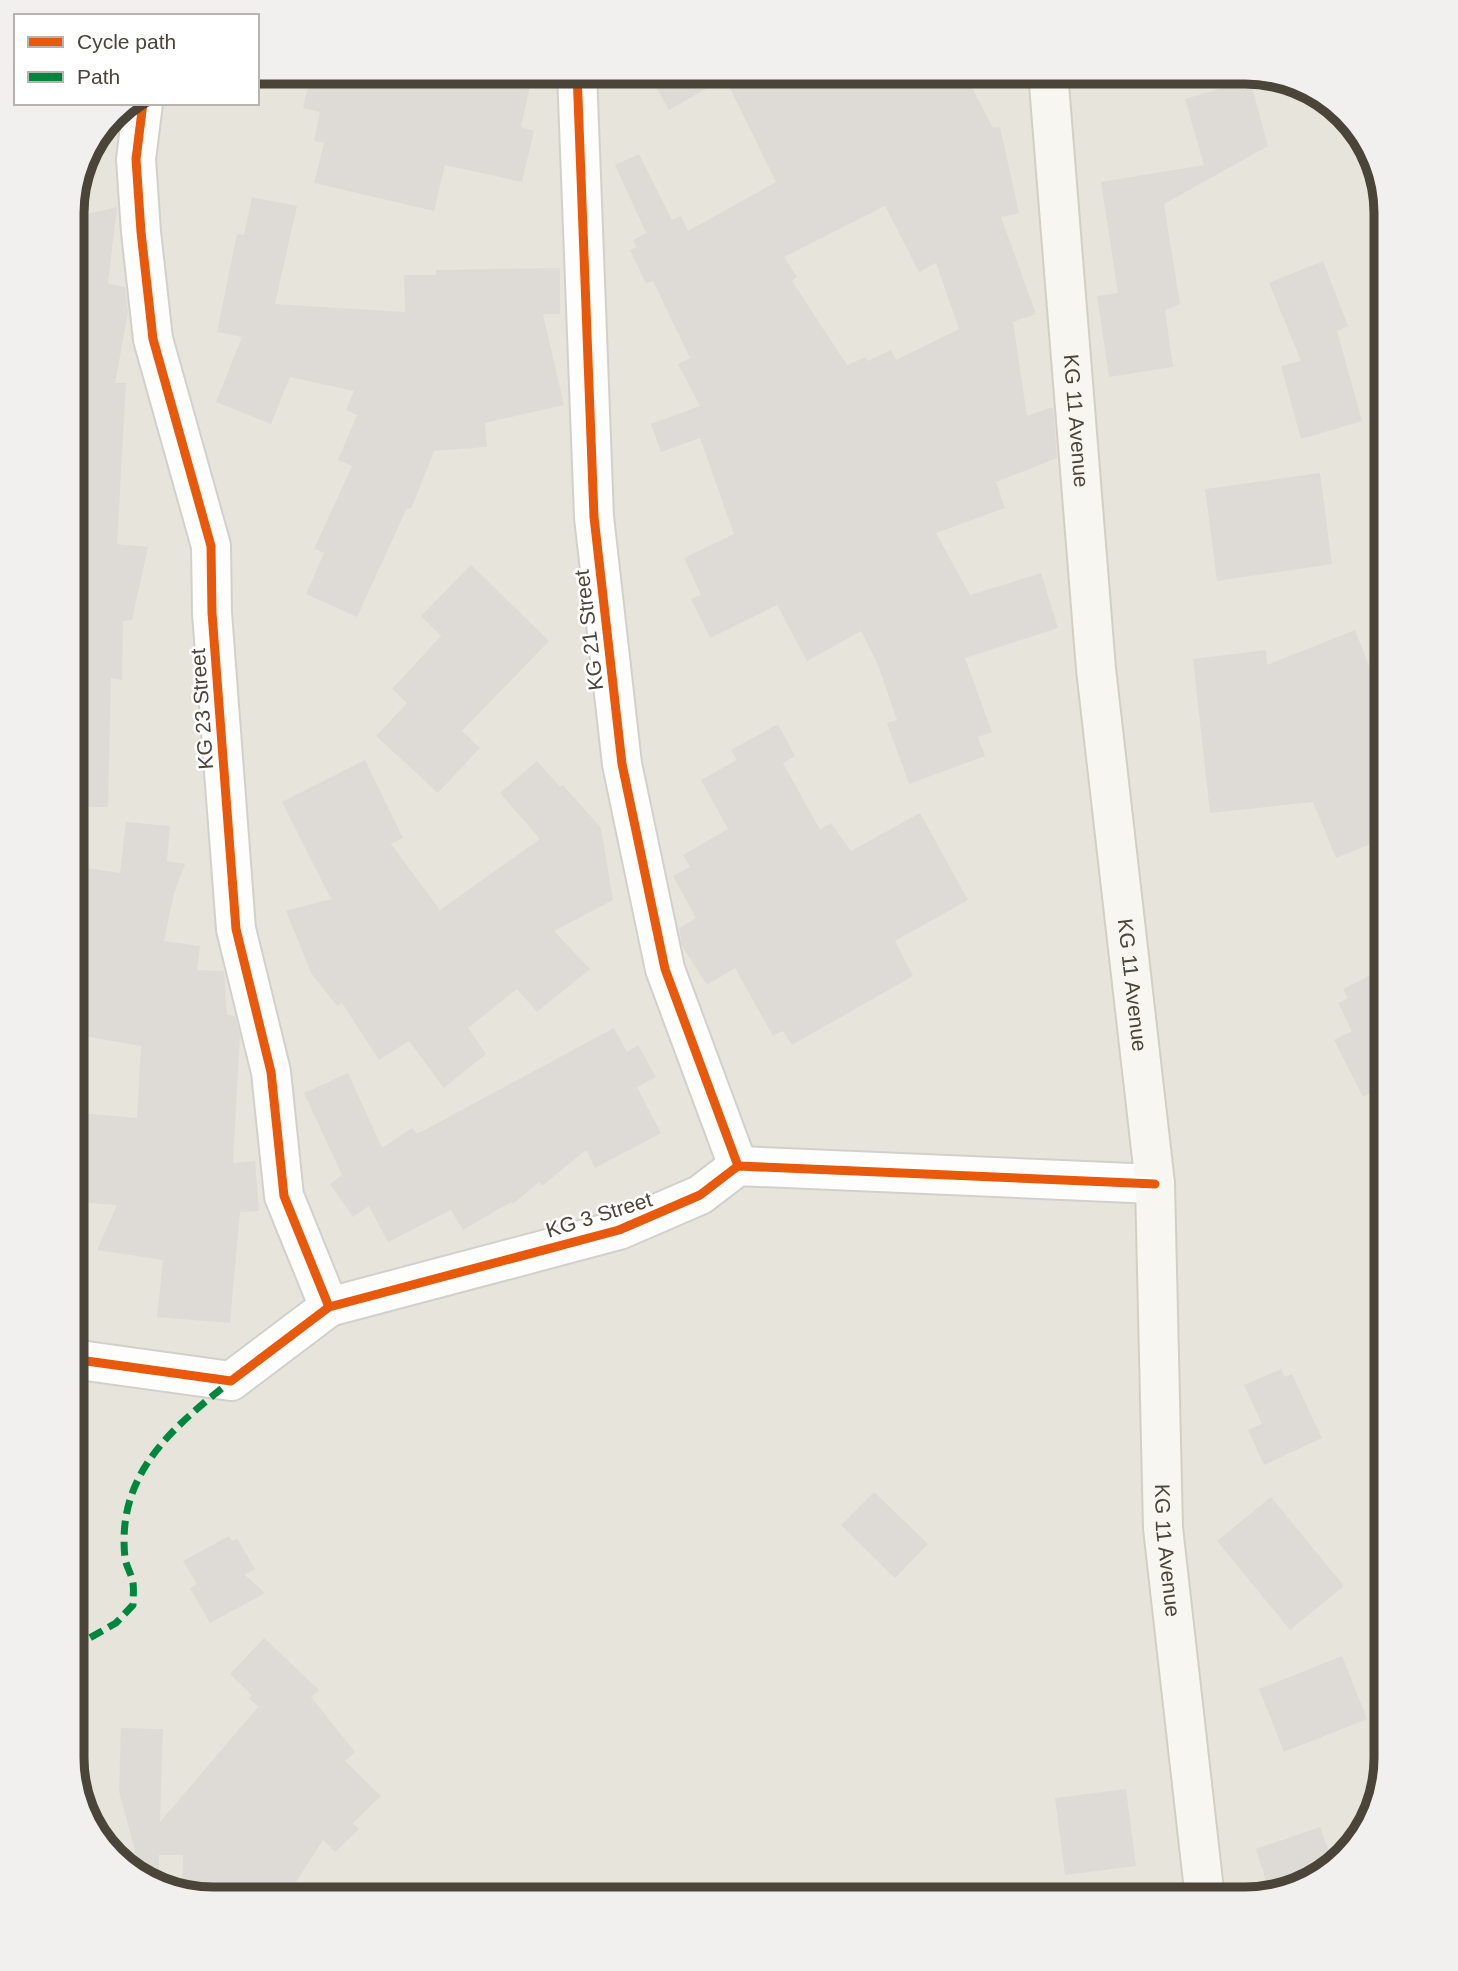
<svg xmlns="http://www.w3.org/2000/svg" width="1458" height="1971" font-family="Arial,sans-serif">
	<rect width="100%" height="100%" fill="#f4f2ee"/>
	<polygon fill="#e7e4dc" points="257,72 1254,72 1316,91 1367,142 1386,213 1386,1758 1367,1829 1316,1880 1245,1899 204,1899 142,1880 91,1829 72,1758 72,203 86,151 120,107 126,103 257,103"/>
	<g fill="#dedbd6" fill-rule="evenodd">
		<polygon points="311,72 533,72 521,127 534,131 522,182 445,165 434,211 314,183 324,143 314,141 320,112 303,108"/>
		<path d="M647 72H964L993 128 1000 127 1019 213 1001 217 1036 314 1013 322 1027 416 1053 407 1057 458 996 482 1005 508 936 533 970 595 1041 573 1058 628 965 658 992 732 978 737 985 756 909 784 887 723 897 720 878 665 861 631 807 661 777 605 710 638 691 599 701 595 684 558 734 534 700 438 661 452 651 424 700 406 678 364 690 358 653 281 646 284 630 250 637 247 633 240 646 233 615 165 639 154 672 220 681 216 688 231 776 182 725 78 669 110ZM885 206 919 272 936 263 959 329 896 360 891 350 868 361 866 357 847 365 792 281 797 277 784 257Z"/>
		<polygon points="1250,80 1268,146 1164,204 1180,304 1165,310 1173,367 1109,377 1097,296 1118,293 1101,182 1204,165 1185,99"/>
		<polygon points="252,197 297,206 275,304 405,312 404,275 436,275 436,270 560,268 560,314 543,314 564,405 485,423 487,447 434,451 411,509 407,508 357,617 306,594 324,553 314,549 352,466 338,460 357,415 346,410 354,391 290,377 271,424 216,402 242,337 217,332 237,234 244,235"/>
		<polygon points="117,207 108,284 125,287 128,313 115,383 126,383 117,544 148,547 132,620 123,621 122,680 111,678 108,807 72,807 72,218"/>
		<polygon points="1323,261 1348,326 1337,331 1362,421 1301,439 1281,366 1301,361 1269,283"/>
		<polygon points="1320,473 1332,564 1217,581 1205,489"/>
		<polygon points="471,565 549,641 462,731 480,748 438,793 376,736 407,703 392,689 441,636 421,616"/>
		<polygon points="1355,630 1386,709 1386,838 1336,858 1313,802 1210,813 1193,659 1266,650 1267,665"/>
		<polygon points="778,724 795,756 783,763 820,830 831,823 851,851 920,813 968,900 895,941 913,976 792,1045 783,1031 773,1036 735,968 707,985 682,946 679,928 696,918 673,876 690,867 683,855 728,829 701,780 737,760 731,750"/>
		<polygon points="365,760 403,838 391,844 440,910 540,839 500,793 537,761 560,787 563,785 601,828 613,900 554,931 590,969 537,1012 517,989 468,1028 486,1054 444,1088 409,1041 379,1060 342,1003 337,1006 311,973 286,911 331,899 282,802"/>
		<polygon points="126,822 170,826 167,861 185,864 174,893 164,941 200,946 197,970 224,971 227,1015 235,1016 240,1035 233,1163 255,1161 259,1211 240,1212 230,1323 157,1317 163,1260 97,1250 117,1205 74,1202 80,1113 137,1118 141,1046 72,1034 72,882 88,880 88,868 120,873"/>
		<polygon points="1386,968 1386,1098 1381,1088 1363,1097 1334,1040 1352,1031 1338,1003 1348,998 1343,989"/>
		<polygon points="614,1028 627,1052 638,1045 656,1077 637,1087 661,1133 595,1168 586,1150 542,1186 539,1182 513,1204 511,1202 463,1230 451,1210 388,1242 369,1206 353,1217 330,1184 342,1175 304,1093 348,1073 382,1148 412,1128 417,1134"/>
		<polygon points="1281,1369 1285,1377 1292,1374 1322,1438 1264,1465 1248,1430 1262,1424 1244,1385"/>
		<polygon points="874,1492 928,1544 895,1578 841,1525"/>
		<polygon points="1271,1497 1344,1586 1290,1630 1217,1541"/>
		<polygon points="229,1536 232,1541 237,1538 255,1569 245,1575 265,1593 210,1623 190,1588 197,1584 183,1561"/>
		<polygon points="264,1638 319,1690 311,1697 355,1752 345,1761 381,1796 353,1823 359,1829 335,1852 323,1840 285,1899 204,1899 182,1892 183,1855 159,1855 159,1885 144,1881 136,1854 133,1854 135,1851 119,1791 121,1728 163,1729 160,1822 258,1707 249,1698 252,1695 230,1674"/>
		<polygon points="1342,1656 1367,1719 1284,1752 1259,1689"/>
		<polygon points="1126,1789 1136,1866 1065,1875 1055,1798"/>
		<polygon points="1320,1827 1333,1863 1316,1880 1270,1893 1256,1849"/>
	</g>
	<g fill="none" stroke-linecap="round" stroke-linejoin="round">
		<g stroke="#d2d0cb" stroke-width="42">
			<g id="street">
				<polyline points="577,72 594,517 622,764 665,969 738,1166"/>
				<polyline points="143,103 136,159 141,232 153,339 211,546 212,613 236,929 271,1072 284,1196 329,1307"/>
				<polyline points="72,1359 231,1381 329,1307 619,1230 700,1195 738,1166 1155,1184"/>
			</g>
		</g>
		<g stroke="#d3cfc5" stroke-width="42">
			<g id="secondary">
				<path id="s1" d="M1048 72 1096 669 1155 1184 1163 1528 1205 1899"/>
			</g>
		</g>
		<use href="#street" stroke="#fdfdfc" stroke-width="38"/>
		<use href="#secondary" stroke="#f7f6f1" stroke-width="38"/>
		<path stroke="#00873e" stroke-width="7" stroke-dasharray="14 7" stroke-linecap="butt" d="M72 1648 116 1623 133 1605C133 1598 134 1590 133 1583 132 1575 126 1566 125 1558 116 1474 172 1428 231 1381"/>
		<g stroke="#fff" stroke-width="13">
			<g id="cycleway">
				<polyline points="577,72 594,517 622,764 665,969 738,1166"/>
				<polyline points="143,103 136,159 141,232 153,339 211,546 212,613 236,929 271,1072 284,1196 329,1307"/>
				<polyline points="72,1359 231,1381 329,1307 619,1230 700,1195 738,1166 1155,1184"/>
			</g>
		</g>
		<use href="#cycleway" stroke="#e8590c" stroke-width="9"/>
	</g>
	<g text-anchor="middle" stroke-width="5" stroke-linejoin="round" paint-order="stroke">
		<g font-size="21" fill="#4b4439" stroke="#fff">
			<text dy="7" stroke="none"><textPath href="#s1" startOffset="350">KG 11 Avenue</textPath></text>
			<text transform="translate(589 630) rotate(-97)" y="7">KG 21 Street</text>
			<text transform="translate(202 709) rotate(-94)" y="7">KG 23 Street</text>
			<text dy="7" stroke="none"><textPath href="#s1" startOffset="917">KG 11 Avenue</textPath></text>
			<text transform="translate(599 1215) rotate(-17)" y="7">KG 3 Street</text>
			<text dy="7" stroke="none"><textPath href="#s1" startOffset="1484">KG 11 Avenue</textPath></text>
		</g>
	</g>
	<path d="M0 0H1458V1971H0ZM213 84H1245A129 129 0 0 1 1374 213V1758A129 129 0 0 1 1245 1887H213A129 129 0 0 1 84 1758V213A129 129 0 0 1 213 84Z" fill="#f1f0ef" fill-rule="evenodd"/>
	<path fill="none" stroke="#4b4439" stroke-width="9" d="M213 84H1245A129 129 0 0 1 1374 213V1758A129 129 0 0 1 1245 1887H213A129 129 0 0 1 84 1758V213A129 129 0 0 1 213 84Z"/>
	<rect x="14" y="14" width="245" height="91" fill="#ffffff" stroke="#b7b4b0" stroke-width="2"/>
	<rect x="28" y="37" width="35" height="10" fill="#e8590c" stroke="#b7b4b0" stroke-width="2"/>
	<text x="77" y="49" font-size="21" fill="#4b4439">Cycle path</text>
	<rect x="28" y="72" width="35" height="10" fill="#00873e" stroke="#b7b4b0" stroke-width="2"/>
	<text x="77" y="84" font-size="21" fill="#4b4439">Path</text>
</svg>
